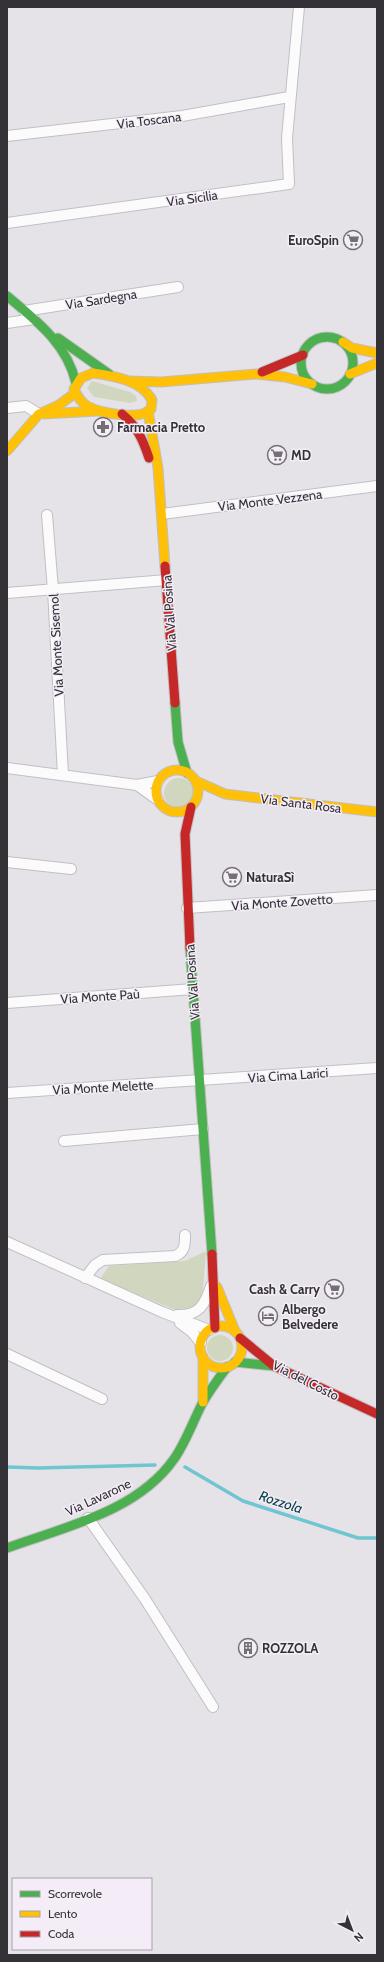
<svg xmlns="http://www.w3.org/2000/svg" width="384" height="1962" font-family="Cabin,sans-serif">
	<rect width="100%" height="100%" fill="#e6e3e8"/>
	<g fill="#d1d7bf">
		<polygon points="92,381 130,392 136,396 137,401 130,403 94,397 87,388"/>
		<circle cx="179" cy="793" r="15"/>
		<polygon points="204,1252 206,1253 202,1298 198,1307 178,1311 100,1279 109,1266 185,1261"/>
		<circle cx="220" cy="1348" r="13"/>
	</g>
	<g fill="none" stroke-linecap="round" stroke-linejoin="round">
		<g stroke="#6fc5d0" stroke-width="3.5">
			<polyline points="7,1467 38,1468 155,1465"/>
			<polyline points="185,1467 243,1501 358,1538 377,1538"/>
		</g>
		<g stroke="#c1bfc3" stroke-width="12">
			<g id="street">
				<polyline points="7,136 182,116 289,97"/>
				<polyline points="7,223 289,184 287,138 299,7"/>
				<polyline points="24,311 178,287"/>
				<polyline points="7,323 34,319"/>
				<polyline points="7,408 26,406 39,414"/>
				<polyline points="162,514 377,486"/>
				<polyline points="47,515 53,590 63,775"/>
				<polyline points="7,593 167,580"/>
				<polyline points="7,768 137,785 158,781"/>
				<polyline points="137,785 158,800"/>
				<polyline points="7,862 71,869"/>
				<polyline points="187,908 377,895"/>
				<polyline points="7,1003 193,989"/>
				<polyline points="7,1093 377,1068"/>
				<polyline points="64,1141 203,1129"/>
				<polyline points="7,1242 162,1312 209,1330"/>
				<path d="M85 1278 95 1265 103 1260 175 1256C185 1252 185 1245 185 1235"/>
				<path d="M177 1315C199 1316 205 1305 211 1286"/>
				<polyline points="180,1323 192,1332 201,1343"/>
				<polyline points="7,1354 102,1399"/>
				<polyline points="88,1518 145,1599 213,1707"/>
			</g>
		</g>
		<g stroke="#c1bfc3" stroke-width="11">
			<g id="fast">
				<path d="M7 296C37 321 67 344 76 383"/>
				<circle cx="327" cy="363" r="26"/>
				<polyline points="58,338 109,374"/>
				<polyline points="175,703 178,742 187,773"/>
				<polyline points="190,948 212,1254"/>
				<polyline points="235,1362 274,1366"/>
				<path d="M7 1548C64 1527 137 1512 174 1459 186 1442 193 1421 203 1402 210 1390 219 1378 227 1367"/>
			</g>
		</g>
		<g stroke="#c1bfc3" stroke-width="11">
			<g id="slow">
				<polyline points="343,342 352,348 377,353"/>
				<path d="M93 373C114 376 141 380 152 400L151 409C141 421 99 413 87 406 81 402 77 396 74 389L81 378Z"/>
				<polyline points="350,374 377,363"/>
				<polyline points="131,381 161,382 256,374 285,377 312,384"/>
				<polyline points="148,411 158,468 165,566"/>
				<polyline points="44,414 97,411"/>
				<polyline points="7,451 39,414 59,405 75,393"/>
				<circle cx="177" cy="791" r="21"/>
				<polyline points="196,781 225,794 377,812"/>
				<polyline points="217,1287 235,1331"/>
				<circle cx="221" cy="1347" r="21"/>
				<polyline points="203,1357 203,1402"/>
			</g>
		</g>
		<g stroke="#c1bfc3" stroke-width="11">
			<g id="jam">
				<polyline points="262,372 303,355"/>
				<path d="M122 414C137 426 143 440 149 458"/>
				<polyline points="165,566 175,703"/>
				<polyline points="190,948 185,834 191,807"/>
				<polyline points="212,1254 215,1328"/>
				<polyline points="240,1338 274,1366 377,1414"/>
			</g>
		</g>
		<use href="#street" stroke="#fbfbfc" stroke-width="10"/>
		<use href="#fast" stroke="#4caf50" stroke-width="9"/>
		<use href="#slow" stroke="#ffc107" stroke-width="9"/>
		<use href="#jam" stroke="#c62828" stroke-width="9"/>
	</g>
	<defs>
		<g id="supermarket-ring" transform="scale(1)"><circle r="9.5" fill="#f4edf8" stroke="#727074" stroke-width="1.5"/><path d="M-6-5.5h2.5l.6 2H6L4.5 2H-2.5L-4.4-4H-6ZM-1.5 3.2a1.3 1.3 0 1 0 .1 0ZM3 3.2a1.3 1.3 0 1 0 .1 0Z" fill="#727074"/></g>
		<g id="pharmacy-ring" transform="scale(1)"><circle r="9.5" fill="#f4edf8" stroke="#727074" stroke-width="1.5"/><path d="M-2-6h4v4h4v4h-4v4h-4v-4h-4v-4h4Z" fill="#727074"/></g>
		<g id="hotel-ring" transform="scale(1)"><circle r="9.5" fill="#f4edf8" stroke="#727074" stroke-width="1.5"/><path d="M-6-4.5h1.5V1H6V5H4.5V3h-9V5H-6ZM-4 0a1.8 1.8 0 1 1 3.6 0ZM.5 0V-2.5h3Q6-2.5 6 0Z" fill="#727074"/></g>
		<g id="building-ring" transform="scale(1)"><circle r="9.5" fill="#f4edf8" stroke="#727074" stroke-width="1.5"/><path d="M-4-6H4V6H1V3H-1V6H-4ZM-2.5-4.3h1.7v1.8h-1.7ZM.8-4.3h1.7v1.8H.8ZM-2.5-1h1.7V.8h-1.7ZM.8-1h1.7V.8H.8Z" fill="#727074"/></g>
	</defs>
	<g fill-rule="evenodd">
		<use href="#supermarket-ring" x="353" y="240"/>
		<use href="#pharmacy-ring" x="103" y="427"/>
		<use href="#supermarket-ring" x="277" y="455"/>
		<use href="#supermarket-ring" x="232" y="877"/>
		<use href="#supermarket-ring" x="334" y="1289"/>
		<use href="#hotel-ring" x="268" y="1316"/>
		<use href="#building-ring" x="248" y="1648"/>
	</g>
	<g text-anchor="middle" stroke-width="3" stroke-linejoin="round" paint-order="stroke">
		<g font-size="13" fill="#343236" stroke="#f4edf8">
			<text transform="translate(149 120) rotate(-7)" y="5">Via Toscana</text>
			<text transform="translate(192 198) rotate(-8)" y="5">Via Sicilia</text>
			<text transform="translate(101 299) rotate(-9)" y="5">Via Sardegna</text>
			<text transform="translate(270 500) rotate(-7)" y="5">Via Monte Vezzena</text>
			<text transform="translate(169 613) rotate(-94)" y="5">Via Val Posina</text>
			<text transform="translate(56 645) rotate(-93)" y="5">Via Monte Sisemol</text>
			<text transform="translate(301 803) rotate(7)" y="5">Via Santa Rosa</text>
			<text transform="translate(282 902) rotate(-4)" y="5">Via Monte Zovetto</text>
			<text transform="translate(192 982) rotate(-94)" y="5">Via Val Posina</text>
			<text transform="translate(100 996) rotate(-4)" y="5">Via Monte Paù</text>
			<text transform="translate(288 1075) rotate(-4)" y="5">Via Cima Larici</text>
			<text transform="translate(103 1087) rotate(-3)" y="5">Via Monte Melette</text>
			<text transform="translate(306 1380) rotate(27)" y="5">Via del Costo</text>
			<text transform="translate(98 1497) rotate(-25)" y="5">Via Lavarone</text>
		</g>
		<g font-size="13" font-weight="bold" fill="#343236" stroke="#f4edf8" text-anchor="start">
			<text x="339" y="245" text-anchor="end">EuroSpin</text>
			<text x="117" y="432">Farmacia Pretto</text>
			<text x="291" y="460">MD</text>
			<text x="246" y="882">NaturaSì</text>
			<text x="320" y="1294" text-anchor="end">Cash &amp; Carry</text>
			<text x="282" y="1314">Albergo<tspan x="282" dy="15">Belvedere</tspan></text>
			<text x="262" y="1653">ROZZOLA</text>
		</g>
		<g font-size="14" font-style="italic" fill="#074046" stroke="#f4edf8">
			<text transform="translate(281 1502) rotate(18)" y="5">Rozzola</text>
		</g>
	</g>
	<rect width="384" height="1962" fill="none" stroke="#343236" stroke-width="16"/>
	<rect x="12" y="1878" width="140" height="72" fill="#f4edf8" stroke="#a7a2aa"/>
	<rect x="20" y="1891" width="20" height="6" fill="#4caf50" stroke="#a7a2aa"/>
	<text x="48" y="1898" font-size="12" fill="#343236">Scorrevole</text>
	<rect x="20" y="1911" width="20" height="6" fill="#ffc107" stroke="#a7a2aa"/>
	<text x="48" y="1918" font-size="12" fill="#343236">Lento</text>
	<rect x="20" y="1931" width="20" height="6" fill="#c62828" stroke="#a7a2aa"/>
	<text x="48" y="1938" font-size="12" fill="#343236">Coda</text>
	<g transform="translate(352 1930) rotate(138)" stroke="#f4edf8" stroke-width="3" paint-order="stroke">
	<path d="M0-3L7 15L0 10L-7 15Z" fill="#343236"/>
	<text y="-6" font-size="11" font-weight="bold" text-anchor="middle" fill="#343236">N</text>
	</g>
</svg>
